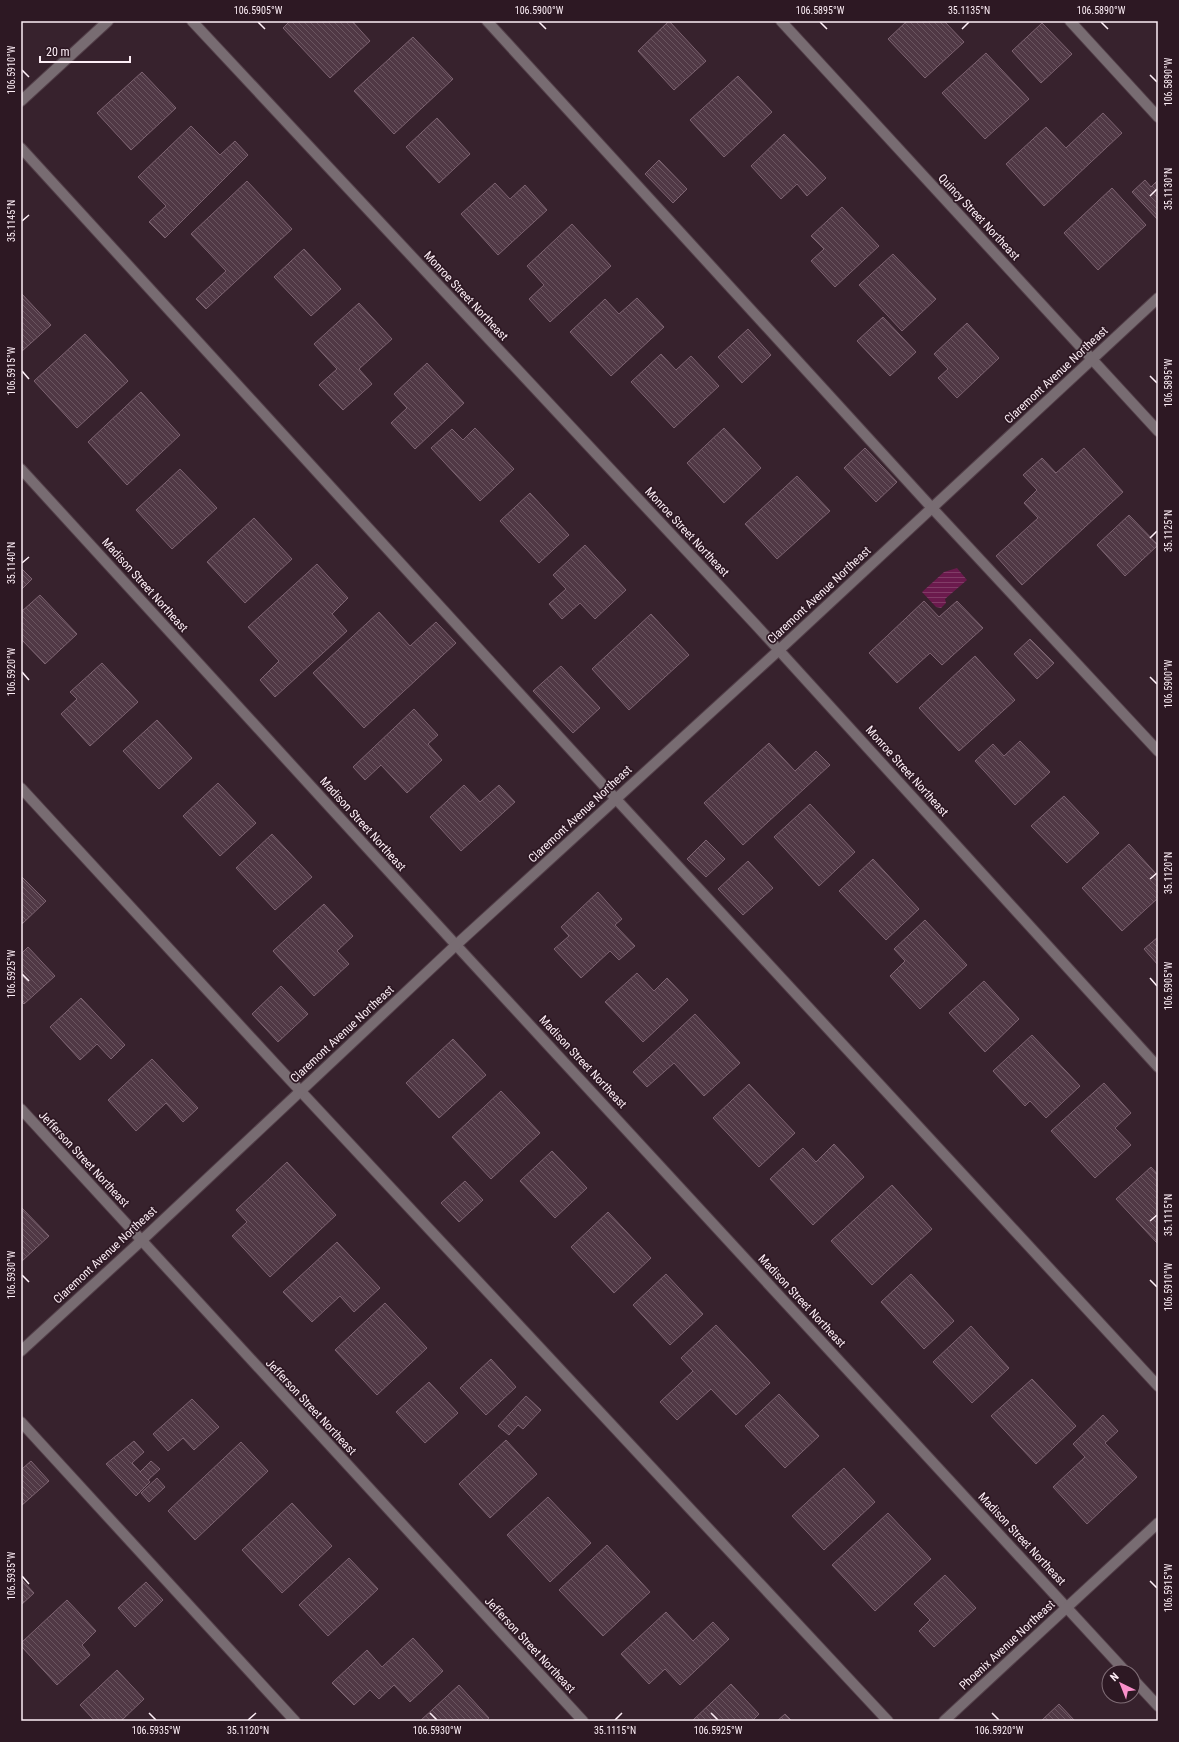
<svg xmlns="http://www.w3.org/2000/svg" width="1179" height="1742" font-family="'Roboto Condensed',sans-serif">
	<defs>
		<pattern id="water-rules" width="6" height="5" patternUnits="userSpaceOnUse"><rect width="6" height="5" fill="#6b1a4d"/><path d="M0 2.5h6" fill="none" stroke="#813c67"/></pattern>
		<pattern id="building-back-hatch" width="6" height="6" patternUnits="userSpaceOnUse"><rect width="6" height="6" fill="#503845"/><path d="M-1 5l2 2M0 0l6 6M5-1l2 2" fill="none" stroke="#6a5560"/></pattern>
	</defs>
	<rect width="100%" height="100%" fill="#37222d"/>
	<polygon fill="url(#water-rules)" points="957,568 967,580 945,599 946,603 941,608 936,607 922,592 944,572"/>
	<g fill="url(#building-back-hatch)" stroke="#7d6371">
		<polygon points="290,21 352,21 370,41 330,78 283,28"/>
		<polygon points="669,21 706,61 674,90 638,51"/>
		<polygon points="907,21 944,21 964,42 925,78 888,39"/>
		<polygon points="1042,23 1072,54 1041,83 1012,51"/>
		<polygon points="413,37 453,79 394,134 354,91"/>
		<polygon points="986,53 1029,99 985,139 942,93"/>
		<polygon points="142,72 176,108 131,150 97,113"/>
		<polygon points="738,76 772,112 724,157 690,120"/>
		<polygon points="1103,113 1122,133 1044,206 1006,164 1046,127 1066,148"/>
		<polygon points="437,118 470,154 439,183 406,147"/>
		<polygon points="191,126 220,155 235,141 248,155 165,238 149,222 166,206 138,177"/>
		<polygon points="784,134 826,178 807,196 797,184 781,199 751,166"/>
		<polygon points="659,160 687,189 673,203 645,174"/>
		<polygon points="1145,180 1151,187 1158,180 1158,220 1132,192"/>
		<polygon points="247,181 292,229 206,309 196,299 226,271 191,234"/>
		<polygon points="495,183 510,199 525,185 547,210 498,255 461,214"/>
		<polygon points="1112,188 1146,225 1098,270 1064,233"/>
		<polygon points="842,207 879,246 835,287 811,261 824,249 811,236"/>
		<polygon points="572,224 611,266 550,322 529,299 544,285 527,266"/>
		<polygon points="304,249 341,289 311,316 274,277"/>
		<polygon points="893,254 936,299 902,331 859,285"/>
		<polygon points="21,293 51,325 21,352"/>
		<polygon points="637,298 664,327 611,376 570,332 605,299 619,314"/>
		<polygon points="359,303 392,339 359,369 372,384 343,410 319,385 337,369 314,344"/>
		<polygon points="883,317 916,352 890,376 857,341"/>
		<polygon points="967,323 999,358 957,398 938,378 948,369 934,354"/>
		<polygon points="748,329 771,355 742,383 718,357"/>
		<polygon points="85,334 128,381 77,428 34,381"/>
		<polygon points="661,354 676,370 691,356 719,386 674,428 631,382"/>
		<polygon points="427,363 464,403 415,449 391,423 407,408 394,394"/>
		<polygon points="141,392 180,435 127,485 88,442"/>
		<polygon points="475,428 514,469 480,501 431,448 452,429 463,440"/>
		<polygon points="724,428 761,468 724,503 687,463"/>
		<polygon points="865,448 897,482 876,502 844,468"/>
		<polygon points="1084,448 1123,492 1022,585 996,556 1038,518 1024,503 1037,490 1023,475 1042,458 1056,473"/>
		<polygon points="180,469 217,508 172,549 136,510"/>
		<polygon points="797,476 830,511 777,559 745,524"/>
		<polygon points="530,493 569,535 539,563 500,521"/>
		<polygon points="1129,515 1158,545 1125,576 1097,545"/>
		<polygon points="254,518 292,559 245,603 207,562"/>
		<polygon points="585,545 626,590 595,619 580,603 562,619 549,604 566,589 553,575"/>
		<polygon points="317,564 348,598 332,614 347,631 275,697 260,680 279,661 248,627"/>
		<polygon points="21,568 32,579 21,590"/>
		<polygon points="40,595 77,634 45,664 21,639 21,612"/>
		<polygon points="924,601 939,617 957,601 983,628 942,665 930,653 897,683 869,653"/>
		<polygon points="379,612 410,646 436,622 456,643 364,728 313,673"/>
		<polygon points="651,614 689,655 629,710 592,669"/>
		<polygon points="1030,639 1054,663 1037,679 1014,654"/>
		<polygon points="975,656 1015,700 959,751 919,708"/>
		<polygon points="102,663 138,702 90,746 61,714 77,699 70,692"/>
		<polygon points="561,666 600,708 573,733 533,691"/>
		<polygon points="414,709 438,735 428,744 442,760 407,793 381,765 365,780 353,767"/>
		<polygon points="157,720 192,758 159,789 123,751"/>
		<polygon points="1020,741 1050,772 1015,805 975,761 993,744 1004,756"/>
		<polygon points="769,743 795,771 816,751 830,765 743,845 704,803"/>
		<polygon points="218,783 256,823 220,856 183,816"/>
		<polygon points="464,785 480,802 499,785 515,802 461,851 430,817"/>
		<polygon points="1064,796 1099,833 1067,863 1031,826"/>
		<polygon points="810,804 855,852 819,886 774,837"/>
		<polygon points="272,834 312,877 275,910 236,868"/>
		<polygon points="706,840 725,859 706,877 687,859"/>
		<polygon points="1129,844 1158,876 1158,898 1122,931 1082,888"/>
		<polygon points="873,859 919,909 886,940 839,891"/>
		<polygon points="748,861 773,888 743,915 718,889"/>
		<polygon points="21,876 46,901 21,925"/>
		<polygon points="598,892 622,919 615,925 635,946 619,960 610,951 581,978 554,949 569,936 561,927"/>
		<polygon points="324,904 353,936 337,951 349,964 314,996 273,951"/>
		<polygon points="925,920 967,965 920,1009 890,976 905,961 894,949"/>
		<polygon points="1158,937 1158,965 1144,949"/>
		<polygon points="28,947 55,976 24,1004 21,1001 21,954"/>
		<polygon points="637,973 654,991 667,978 688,1000 643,1042 605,1002"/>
		<polygon points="984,981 1019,1019 985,1052 949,1013"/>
		<polygon points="281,986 308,1014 278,1042 252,1014"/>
		<polygon points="81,998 125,1045 111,1059 97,1044 80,1060 50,1027"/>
		<polygon points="695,1014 740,1063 704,1096 674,1063 647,1087 633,1072"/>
		<polygon points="1032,1035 1080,1086 1046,1118 1030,1101 1025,1106 993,1071"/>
		<polygon points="453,1039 486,1075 439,1118 406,1083"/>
		<polygon points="152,1059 198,1108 183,1122 166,1103 136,1131 108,1100"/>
		<polygon points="1104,1083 1131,1113 1115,1128 1131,1145 1095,1178 1051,1131"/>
		<polygon points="749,1084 795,1133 759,1167 713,1118"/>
		<polygon points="501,1091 540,1133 491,1179 452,1137"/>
		<polygon points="834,1144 864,1177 813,1225 770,1179 803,1148 816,1162"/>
		<polygon points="552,1151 587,1188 555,1218 520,1181"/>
		<polygon points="287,1162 336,1215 270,1277 232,1236 247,1222 236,1210"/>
		<polygon points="1151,1167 1158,1175 1157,1243 1116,1199"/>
		<polygon points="465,1181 483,1200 459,1222 441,1203"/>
		<polygon points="892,1185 932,1229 872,1285 831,1241"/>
		<polygon points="21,1207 49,1236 21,1262"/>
		<polygon points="608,1212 651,1258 614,1293 571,1247"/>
		<polygon points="337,1242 380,1288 354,1312 340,1296 312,1322 283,1292"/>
		<polygon points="666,1274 703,1314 670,1345 633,1305"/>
		<polygon points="911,1274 954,1321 924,1349 881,1302"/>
		<polygon points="385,1303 427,1348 377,1395 335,1350"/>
		<polygon points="716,1325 770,1383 736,1415 711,1389 677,1420 660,1402 693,1371 681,1358"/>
		<polygon points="971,1326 1009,1368 972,1403 933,1362"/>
		<polygon points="491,1359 516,1387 486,1415 460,1388"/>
		<polygon points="1032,1379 1076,1426 1036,1464 991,1416"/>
		<polygon points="429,1382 458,1413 425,1443 396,1412"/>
		<polygon points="779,1394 819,1436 785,1468 745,1426"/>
		<polygon points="526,1396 541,1410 523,1429 518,1425 509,1435 498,1426"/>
		<polygon points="192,1399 219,1427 194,1450 183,1438 168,1451 153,1434"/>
		<polygon points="1103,1415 1118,1431 1105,1443 1137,1477 1087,1524 1053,1487 1085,1457 1073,1444"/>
		<polygon points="506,1440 537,1474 490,1518 459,1484"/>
		<polygon points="134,1441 144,1452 132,1463 150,1482 136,1496 106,1464"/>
		<polygon points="241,1442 268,1471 195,1540 168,1511"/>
		<polygon points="31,1461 49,1481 21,1506 21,1468 22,1469"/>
		<polygon points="151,1461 160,1469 148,1480 140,1472"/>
		<polygon points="844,1468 875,1502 824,1550 792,1516"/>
		<polygon points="157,1478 165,1487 149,1502 141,1493"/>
		<polygon points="548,1497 591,1543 550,1582 507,1535"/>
		<polygon points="292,1503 332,1546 282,1593 242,1550"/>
		<polygon points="888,1513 931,1559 875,1611 832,1565"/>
		<polygon points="607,1545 650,1592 603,1636 559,1590"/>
		<polygon points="349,1558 378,1589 328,1636 299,1605"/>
		<polygon points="945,1575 976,1608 934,1647 919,1631 930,1620 914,1604"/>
		<polygon points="21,1579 34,1593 21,1605"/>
		<polygon points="146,1582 163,1600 135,1627 118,1608"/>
		<polygon points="67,1600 96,1631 82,1645 90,1655 57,1685 21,1646 21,1643"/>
		<polygon points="666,1612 693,1641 713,1622 729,1639 680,1685 665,1669 649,1684 621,1654"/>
		<polygon points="413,1638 443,1671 410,1702 394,1685 379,1699 370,1690 354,1705 332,1683 367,1650 382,1667"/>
		<polygon points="117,1670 144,1699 121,1721 95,1721 80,1705"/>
		<polygon points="731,1684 759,1714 752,1721 692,1721"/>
		<polygon points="459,1685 489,1718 486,1721 420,1721"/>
		<polygon points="1059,1704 1075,1721 1041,1721"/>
		<polygon points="785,1714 792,1721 777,1721"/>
	</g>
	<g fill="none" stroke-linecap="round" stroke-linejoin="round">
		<g stroke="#533f49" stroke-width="12">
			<g id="service">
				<polyline points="487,21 932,508 1158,751"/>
				<polyline points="1070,21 1158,117"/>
				<polyline points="21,148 616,799 1158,1386"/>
				<polyline points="21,788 279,1068 888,1721"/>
				<polyline points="21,1422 295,1721"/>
			</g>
		</g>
		<g stroke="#533f49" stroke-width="12">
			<g id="minor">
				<polyline points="192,21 755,624 1158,1067"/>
				<polyline points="781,21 1158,431"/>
				<polyline points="21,101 108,21"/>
				<polyline points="21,469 456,945 1126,1672"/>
				<polyline points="21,1109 583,1721"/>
				<polyline points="21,1351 141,1241 456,945 779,650 1158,298"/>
				<polyline points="1133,1679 1158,1706"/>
				<polyline points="944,1721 1158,1523"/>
			</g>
		</g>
		<use href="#service" stroke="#786c72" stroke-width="10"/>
		<use href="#minor" stroke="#786c72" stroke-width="10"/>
	</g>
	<path fill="none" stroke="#fdeef6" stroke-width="1.5" d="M258 22 265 29M539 22 546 29M820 22 827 29M1101 22 1108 29M962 29 969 22M22 70 29 77M1150 75 1157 82M1150 196 1157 189M22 221 29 215M22 371 29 379M1150 376 1157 383M1150 538 1157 531M22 563 29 557M22 672 29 680M1150 677 1157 684M1150 879 1157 873M22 974 29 981M1150 978 1157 986M1150 1221 1157 1215M22 1275 29 1282M1150 1280 1157 1287M22 1576 29 1584M1150 1581 1157 1588M149 1713 156 1720M430 1713 437 1720M711 1713 718 1720M992 1713 999 1720M248 1720 256 1713M615 1720 622 1713"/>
	<g text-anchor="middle" stroke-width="3.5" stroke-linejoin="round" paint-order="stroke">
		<g font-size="12" fill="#fdeef6" stroke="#2d1823">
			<text transform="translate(979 217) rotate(47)" y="4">Quincy Street Northeast</text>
			<text transform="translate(466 296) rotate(47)" y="4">Monroe Street Northeast</text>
			<text transform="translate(1056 375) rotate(-43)" y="4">Claremont Avenue Northeast</text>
			<text transform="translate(687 532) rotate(47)" y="4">Monroe Street Northeast</text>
			<text transform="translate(145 585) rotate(48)" y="4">Madison Street Northeast</text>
			<text transform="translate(819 595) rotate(-43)" y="4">Claremont Avenue Northeast</text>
			<text transform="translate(907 771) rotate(48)" y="4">Monroe Street Northeast</text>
			<text transform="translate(580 814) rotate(-43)" y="4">Claremont Avenue Northeast</text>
			<text transform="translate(363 824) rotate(48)" y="4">Madison Street Northeast</text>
			<text transform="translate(342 1034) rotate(-43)" y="4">Claremont Avenue Northeast</text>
			<text transform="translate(583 1062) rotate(47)" y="4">Madison Street Northeast</text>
			<text transform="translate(84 1159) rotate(47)" y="4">Jefferson Street Northeast</text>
			<text transform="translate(105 1255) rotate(-43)" y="4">Claremont Avenue Northeast</text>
			<text transform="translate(802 1301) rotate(47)" y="4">Madison Street Northeast</text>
			<text transform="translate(311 1407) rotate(47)" y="4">Jefferson Street Northeast</text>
			<text transform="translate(1022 1539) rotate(47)" y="4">Madison Street Northeast</text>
			<text transform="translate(530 1645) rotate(47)" y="4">Jefferson Street Northeast</text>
			<text transform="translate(1007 1645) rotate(-43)" y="4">Phoenix Avenue Northeast</text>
		</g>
	</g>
	<rect width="1179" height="1742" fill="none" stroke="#2d1823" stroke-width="44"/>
	<g transform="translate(1121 1684) rotate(317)"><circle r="19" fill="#2d1823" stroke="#806e77"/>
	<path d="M0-3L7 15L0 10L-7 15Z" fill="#f990ca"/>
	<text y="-6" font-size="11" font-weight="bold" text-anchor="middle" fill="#fdeef6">N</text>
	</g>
	<path d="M40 56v6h90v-6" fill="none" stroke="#fdeef6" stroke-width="2"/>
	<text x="46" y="56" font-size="12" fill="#fdeef6" stroke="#2d1823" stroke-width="3" paint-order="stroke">20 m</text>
	<rect x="22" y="22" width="1135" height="1698" fill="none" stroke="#fdeef6" stroke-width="1.5"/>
	<g font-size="10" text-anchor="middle" fill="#fdeef6">
		<text x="258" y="14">106.5905°W</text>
		<text x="539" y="14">106.5900°W</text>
		<text x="820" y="14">106.5895°W</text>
		<text x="969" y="14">35.1135°N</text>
		<text x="1101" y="14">106.5890°W</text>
		<text transform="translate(11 70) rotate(-90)" y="4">106.5910°W</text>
		<text transform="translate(1168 82) rotate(-90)" y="4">106.5890°W</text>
		<text transform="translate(1168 189) rotate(-90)" y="4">35.1130°N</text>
		<text transform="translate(11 221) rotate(-90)" y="4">35.1145°N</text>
		<text transform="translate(11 371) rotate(-90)" y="4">106.5915°W</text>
		<text transform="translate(1168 383) rotate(-90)" y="4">106.5895°W</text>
		<text transform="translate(1168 531) rotate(-90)" y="4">35.1125°N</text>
		<text transform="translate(11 563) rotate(-90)" y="4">35.1140°N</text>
		<text transform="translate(11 672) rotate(-90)" y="4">106.5920°W</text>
		<text transform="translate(1168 684) rotate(-90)" y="4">106.5900°W</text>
		<text transform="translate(1168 873) rotate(-90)" y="4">35.1120°N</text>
		<text transform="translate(11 974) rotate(-90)" y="4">106.5925°W</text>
		<text transform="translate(1168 986) rotate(-90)" y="4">106.5905°W</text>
		<text transform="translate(1168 1215) rotate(-90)" y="4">35.1115°N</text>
		<text transform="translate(11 1275) rotate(-90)" y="4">106.5930°W</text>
		<text transform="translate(1168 1287) rotate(-90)" y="4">106.5910°W</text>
		<text transform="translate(11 1576) rotate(-90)" y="4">106.5935°W</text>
		<text transform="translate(1168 1588) rotate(-90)" y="4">106.5915°W</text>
		<text x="156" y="1734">106.5935°W</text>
		<text x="248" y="1734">35.1120°N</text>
		<text x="437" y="1734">106.5930°W</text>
		<text x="615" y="1734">35.1115°N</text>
		<text x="718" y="1734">106.5925°W</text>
		<text x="999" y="1734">106.5920°W</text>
	</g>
</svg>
